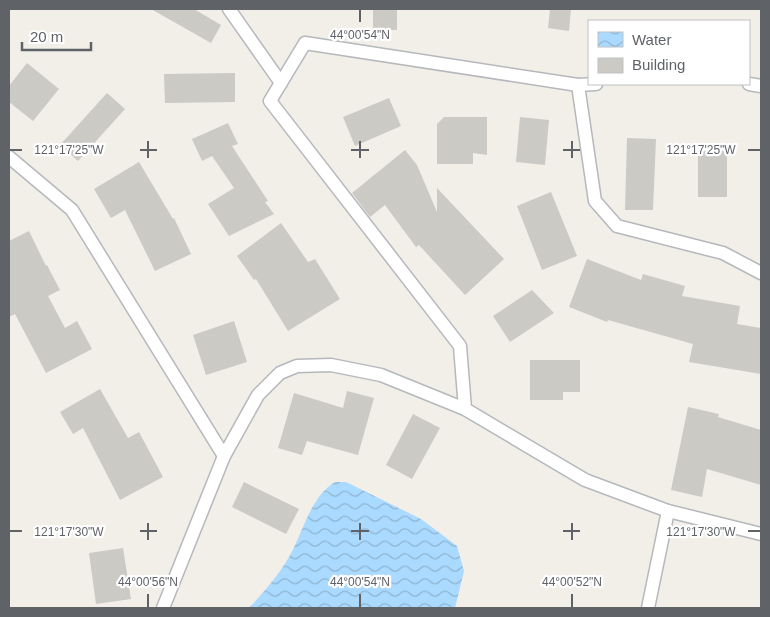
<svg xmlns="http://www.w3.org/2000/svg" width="770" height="617" font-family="Arial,sans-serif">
	<defs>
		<pattern id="water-waves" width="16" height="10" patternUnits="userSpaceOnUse" patternTransform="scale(1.25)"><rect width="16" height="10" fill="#aadaff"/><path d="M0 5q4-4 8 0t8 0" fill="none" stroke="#8eb4d2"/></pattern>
	</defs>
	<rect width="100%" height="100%" fill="#f1efe8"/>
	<path fill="url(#water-waves)" d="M335 482H346L421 519 457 546 464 571 455 608H249C264 592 278 576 289 557 303 533 310 497 335 482Z"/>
	<g fill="#cccac5">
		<polygon points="151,9 194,9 221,25 211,43"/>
		<rect x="373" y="9" width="24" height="21"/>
		<polygon points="550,9 571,9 569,31 548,28"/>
		<polygon points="27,63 59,89 33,121 9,102 9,86"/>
		<polygon points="235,73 235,102 165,103 164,74"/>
		<polygon points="107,93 125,109 78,161 60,145"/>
		<polygon points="389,98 401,126 355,146 343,117"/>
		<polygon points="444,117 487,117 487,155 473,153 473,164 437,164 437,124"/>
		<polygon points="520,117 549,120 545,165 516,162"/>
		<polygon points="228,123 238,144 232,146 268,201 265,202 274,214 229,236 208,204 234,188 212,156 202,161 192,139"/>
		<polygon points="627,138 656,139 653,210 625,210"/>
		<polygon points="405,150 417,165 437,212 437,188 504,259 465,295 419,245 416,247 385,205 370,217 352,193"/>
		<rect x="698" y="151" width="29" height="46"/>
		<polygon points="139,162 173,219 174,218 191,254 155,271 125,210 111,218 94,189"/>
		<polygon points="551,192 577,256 542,270 517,206"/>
		<polygon points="281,223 308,262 315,259 340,299 288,331 256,279 254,280 237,256"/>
		<polygon points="29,231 46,266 47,265 60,290 48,296 65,328 77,321 92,349 46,373 15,314 9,317 9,241"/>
		<polygon points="587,259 641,280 643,274 685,286 682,296 740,306 737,324 761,328 761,374 689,362 693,344 608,320 607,322 569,307"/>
		<polygon points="532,290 554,313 510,342 493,316"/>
		<polygon points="234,321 247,362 206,375 193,335"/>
		<polygon points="530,360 580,360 580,392 563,392 563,400 530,400"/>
		<polygon points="100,389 128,438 139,432 163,477 120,500 83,428 73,434 60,412"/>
		<polygon points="347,391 374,398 358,455 307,441 302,455 278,448 294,393 343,408"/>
		<polygon points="688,407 719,414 718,417 761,430 761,485 707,469 702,497 671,490"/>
		<polygon points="413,414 440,428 412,479 386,465"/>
		<polygon points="244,482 299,509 286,534 232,507"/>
		<polygon points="123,548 131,599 96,604 89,553"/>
	</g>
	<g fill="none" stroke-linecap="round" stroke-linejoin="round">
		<g stroke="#b5b8bc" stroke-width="15">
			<g id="lane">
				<polyline points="229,9 281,83"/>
				<polyline points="749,84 761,86"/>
				<polyline points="578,85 595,201 617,226 723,253 761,273"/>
				<polyline points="9,157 72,210 224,456"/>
				<polyline points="465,409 460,346 270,101 305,43 578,85 596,84"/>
				<polyline points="163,608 224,456 258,395 280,373 297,366 331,365 381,375 465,409 585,480 668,511 761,534"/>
				<polyline points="648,608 668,511"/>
			</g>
		</g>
		<use href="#lane" stroke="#fff" stroke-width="12"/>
	</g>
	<path fill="none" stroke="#5f6368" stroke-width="2" d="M360 10V22M148 141V158M360 141V158M572 141V158M10 150H22M140 150H157M351 150H369M563 150H580M748 150H760M148 523V540M360 523V540M572 523V540M10 531H22M140 531H157M351 531H369M563 531H580M748 531H760M148 594V607M360 594V607M572 594V607"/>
	<g font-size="12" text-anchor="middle" fill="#5f6368" stroke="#fff" stroke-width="4.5" stroke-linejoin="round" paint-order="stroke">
		<text x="360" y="39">44°00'54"N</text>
		<text x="701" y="154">121°17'25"W</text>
		<text x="69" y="154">121°17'25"W</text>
		<text x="701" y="536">121°17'30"W</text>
		<text x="69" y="536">121°17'30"W</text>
		<text x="148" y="586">44°00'56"N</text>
		<text x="360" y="586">44°00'54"N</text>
		<text x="572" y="586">44°00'52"N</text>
	</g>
	<rect width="770" height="617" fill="none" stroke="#5f6368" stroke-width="20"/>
	<rect x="588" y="20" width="162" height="65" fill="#ffffff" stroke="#bfc1c3"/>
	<rect x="598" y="32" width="25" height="15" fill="url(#water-waves)" stroke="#bfc1c3"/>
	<text x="632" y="45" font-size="15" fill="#5f6368">Water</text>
	<rect x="598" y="58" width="25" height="15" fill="#cccac5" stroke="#bfc1c3"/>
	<text x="632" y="70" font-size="15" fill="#5f6368">Building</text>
	<path d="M22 42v8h69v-8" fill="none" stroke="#5f6368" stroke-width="2.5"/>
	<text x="30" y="42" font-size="15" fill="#5f6368" stroke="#ffffff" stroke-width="4" paint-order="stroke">20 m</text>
</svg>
